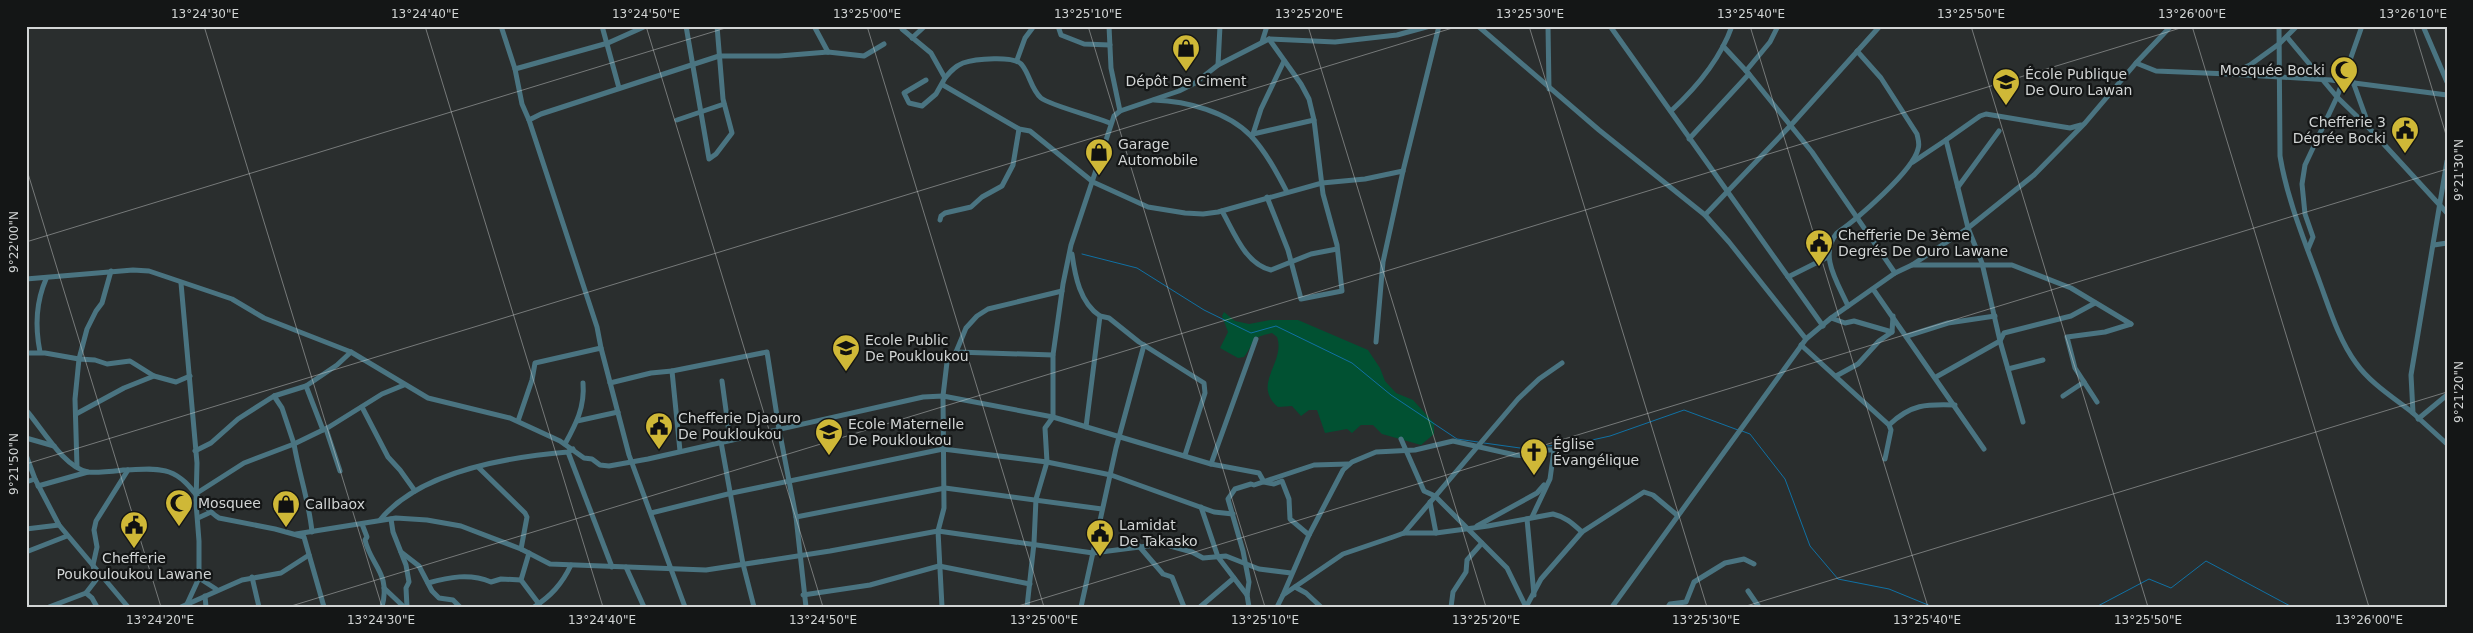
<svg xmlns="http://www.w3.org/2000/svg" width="2473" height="633" font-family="'DejaVu Sans',sans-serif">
	<rect width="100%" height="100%" fill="#2a2e2e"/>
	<path fill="#015132" d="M1224 312 1235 321 1249 324 1270 320H1298L1368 350 1380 368 1385 381 1396 393 1413 400 1434 423V434L1421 445 1382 434 1373 425H1361L1352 433 1347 429 1325 433 1317 410H1309L1301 416 1292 406 1278 407C1251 384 1286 363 1277 337L1272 333C1249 338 1256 341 1244 357L1238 358 1220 348 1228 332 1222 316Z"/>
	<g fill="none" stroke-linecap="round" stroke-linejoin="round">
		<g stroke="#1071a4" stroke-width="1">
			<polyline points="1082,254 1137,268 1204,310 1251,333 1276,326 1352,363 1391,395 1457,439 1478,442"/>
			<polyline points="1742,431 1750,434 1785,479 1810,546 1838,579 1889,589 1933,607"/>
			<polyline points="1484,443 1520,448 1574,444 1610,436 1684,410 1738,430"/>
			<polyline points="2096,607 2149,579 2171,588 2206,561 2292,607"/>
		</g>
		<g stroke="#4a7481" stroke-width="5">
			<polyline points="501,26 515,69 608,43 646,26"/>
			<polyline points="602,26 619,88"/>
			<polyline points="686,26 709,159 716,154 732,133 723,99 717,26"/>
			<polyline points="814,26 828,52"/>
			<polyline points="1058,26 1061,35 1084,44 1110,45"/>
			<polyline points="1109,26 1111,68 1120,111"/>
			<polyline points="1478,26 1599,130 1705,215 1729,242 1806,339"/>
			<polyline points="1548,26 1549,89"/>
			<polyline points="1610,26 1823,326"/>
			<path d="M2279 26 2280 156C2287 199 2305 242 2320 283 2330 310 2339 340 2356 363 2370 383 2394 398 2413 413"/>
			<polyline points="2423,26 2447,82"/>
			<polyline points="902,29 931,53 945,78 936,94 922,106 909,103 904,93 926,80"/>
			<polyline points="2287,37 2337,97 2369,128 2447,213"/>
			<polyline points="912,38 925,26"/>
			<polyline points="1262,42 1267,26"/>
			<polyline points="1723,46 1749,74 1812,152 1895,273"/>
			<polyline points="1017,60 1025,38 1034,26"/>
			<polyline points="2136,63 2156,71 2229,74 2250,65 2279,44 2297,26"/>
			<polyline points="1218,65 1220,26"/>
			<polyline points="2348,68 2369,126"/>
			<polyline points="515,69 522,104 529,120 541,114 719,56 779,56 828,52 864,56 884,44"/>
			<polyline points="1746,71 1770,42 1778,26"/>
			<polyline points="2229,74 2331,80 2447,95"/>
			<path d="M945 78C950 72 955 66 963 63 974 59 1015 55 1022 65 1030 75 1031 89 1041 98 1049 105 1096 117 1110 123"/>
			<polyline points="943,85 1019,129 1030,131 1093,182 1148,207 1185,213 1203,214 1218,212 1322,183 1365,179 1403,171"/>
			<path d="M1154 100C1187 101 1228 112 1251 136 1266 152 1277 173 1287 192"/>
			<path d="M1671 111C1696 88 1720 60 1732 26"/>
			<polyline points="529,120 597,327 601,348"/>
			<polyline points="677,120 724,104"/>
			<polyline points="1253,134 1314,120"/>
			<polyline points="1252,137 1261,109 1284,61"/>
			<polyline points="1689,139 1749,74"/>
			<polyline points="2447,161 2411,375 2413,413 2447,444"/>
			<polyline points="1913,162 1946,140"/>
			<polyline points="1958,187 1999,131"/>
			<polyline points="1267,197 1288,250 1301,299 1342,291 1337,245 1323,194 1314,120 1309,99 1301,84 1269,39"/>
			<path d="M1222 211C1234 232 1245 264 1271 270L1311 254 1337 249"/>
			<polyline points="1705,215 1791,125 1880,26"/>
			<polyline points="940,220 941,216 945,213 971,207 982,197 1002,186 1013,165 1019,129"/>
			<polyline points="2434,245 2447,243"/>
			<polyline points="2308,249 2313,237 2305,214 2302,184 2305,165 2337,97 2362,26"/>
			<path d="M1072 254C1075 276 1080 303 1100 316L1086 427"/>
			<polyline points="1912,265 2012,265 2071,288 2131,324"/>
			<polyline points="1788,277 1828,257"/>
			<polyline points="26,279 133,270 149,271 232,299 264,318 351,352 428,398 510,418 560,441 584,458 592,459 600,465 609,466 648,459 923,397 943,396 1053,417 1211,464 1259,473 1264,482 1274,484 1282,481 1289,499 1290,519 1309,535"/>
			<polyline points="181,283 197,463 196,503 199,541 199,578 187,604"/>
			<polyline points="1873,289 1984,449"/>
			<path d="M1848 306C1838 283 1818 255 1837 233 1857 219 1913 171 1918 149 1920 144 1918 139 1917 134L1881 78 1857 51"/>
			<polyline points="1100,316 1109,318 1139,342 1204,383 1205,393 1185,455"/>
			<polyline points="1831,318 1845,323 1854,321 1892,332"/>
			<polyline points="1907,336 1948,323 1995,316"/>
			<polyline points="1376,342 1383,262 1403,171 1439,26"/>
			<polyline points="1801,345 1889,425 1891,430 1885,459"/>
			<path d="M40 352C35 327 36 302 46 279"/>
			<polyline points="956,352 1053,355"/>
			<polyline points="26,353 45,353 79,359 87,329 96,311 102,303 111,271"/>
			<polyline points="2008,369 2043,360"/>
			<polyline points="672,371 767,352 779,429 796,517 806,607"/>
			<polyline points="1836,376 1858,364 1879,341 1892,332 1893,316"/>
			<polyline points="1936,377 2000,341 2004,333 2071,316 2095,303"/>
			<polyline points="722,381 730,440"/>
			<polyline points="610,383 651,373 672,371 680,451"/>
			<polyline points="306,386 323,430"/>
			<polyline points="2063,396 2084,382"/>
			<polyline points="2097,402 2075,368 2067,337 2105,332 2131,324"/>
			<polyline points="362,407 388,457 400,470 415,491"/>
			<path d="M26 410C42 428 64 468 88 472 97 473 114 471 123 470 138 470 155 467 169 472 192 480 200 507 219 518L275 529 304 537 324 607"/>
			<polyline points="76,414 124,388 154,376"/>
			<polyline points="2418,419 2447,395"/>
			<polyline points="518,421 532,380 535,363 601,348 629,455 685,607"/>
			<polyline points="577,421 618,412"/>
			<polyline points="2023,422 2000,341 1982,263 1968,228 1946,140 1980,116 1986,114 2070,128 2081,125"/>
			<path d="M1889 425C1911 404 1926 404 1955 405"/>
			<polyline points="326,429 340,471"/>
			<polyline points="26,438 54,446"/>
			<polyline points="1401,439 1424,491 1435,496 1507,568 1526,607"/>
			<polyline points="721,442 743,564 754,607"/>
			<path d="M565 444C576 424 585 407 583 383"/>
			<polyline points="195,451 211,443 238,419 274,396"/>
			<polyline points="568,452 612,567"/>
			<polyline points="26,455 35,479 59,525 128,607"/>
			<polyline points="1211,464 1256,339"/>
			<polyline points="77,467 75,399 79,359 95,360 107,364 130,361 154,376 176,382 190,376"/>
			<polyline points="478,467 525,513 527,517 521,549"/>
			<polyline points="26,482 35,479"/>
			<polyline points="38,486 88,472"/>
			<polyline points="197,493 244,463 294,444 282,408 274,396 306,386 337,365 351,352"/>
			<polyline points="1430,502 1436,533"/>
			<polyline points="1201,507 1218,557 1247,595"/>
			<polyline points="651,513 732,493 943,449 1047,462 1111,475 1214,512 1233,514"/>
			<polyline points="796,517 945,488 1102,509"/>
			<polyline points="198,518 211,512"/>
			<polyline points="391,519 393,532 406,565 409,582 406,588 407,607"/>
			<polyline points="1527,519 1534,595"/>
			<path d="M380 520C420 471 508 457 568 452L573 449"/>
			<path d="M362 524 367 537 365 540C371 566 391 573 382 607"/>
			<polyline points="1477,526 1537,493 1544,485"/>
			<polyline points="26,529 59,525"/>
			<path d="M312 532C309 501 299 474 294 444L329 427 382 394 404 385"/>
			<polyline points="1404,533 1518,399 1539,379 1562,363"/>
			<polyline points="296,534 396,518 427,520 461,526 521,549 550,564 706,570 830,551 938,531 1093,553 1163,544 1192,552 1203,558 1226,556 1259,569 1291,573"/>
			<polyline points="1138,545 1163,574 1172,577 1184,607"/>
			<polyline points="26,552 67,536"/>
			<polyline points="401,552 419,566 432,591 439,598 453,600 460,607"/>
			<polyline points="529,553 521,580 539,604"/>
			<polyline points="626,567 644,607"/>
			<polyline points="252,577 259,607"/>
			<polyline points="199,578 216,589"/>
			<path d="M428 583C449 577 470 573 491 582L501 579 521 580"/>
			<polyline points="1295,587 1306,593 1321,607"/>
			<polyline points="384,588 404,607"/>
			<polyline points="1748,591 1759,607"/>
			<polyline points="86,593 92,598 97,607"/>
			<polyline points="803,595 870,585 939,566 1030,584"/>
			<polyline points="1283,595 1309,535 1343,470 1352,462 1376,452 1415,450 1453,441 1515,455 1527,456 1540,450 1554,450 1550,479 1532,517"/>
			<polyline points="205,596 206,607"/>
			<polyline points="49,607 86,593 96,580 93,565 97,547 94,530 96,521 128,470"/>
			<polyline points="181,607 242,580 281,573 309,555"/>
			<path d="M534 607C551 596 562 584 571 565"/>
			<polyline points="942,607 938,531 944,508 943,396 947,362 956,352 966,328 977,316 988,309 1062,291"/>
			<polyline points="1027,607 1034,543 1036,499 1047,462 1045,428 1053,417 1053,355 1063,284 1071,245 1114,116 1120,111 1179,91 1195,83 1218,65 1269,39 1335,42 1397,35 1430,26"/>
			<polyline points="1081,607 1116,448 1144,345"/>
			<polyline points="1200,607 1234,578"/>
			<polyline points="1249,607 1247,595 1249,582 1243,551 1228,499 1235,489 1251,484 1254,485 1314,465 1348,464"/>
			<path d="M1277 607 1283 595 1343 554 1393 537 1404 533H1436L1488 526 1553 514C1566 517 1573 524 1582 532"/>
			<polyline points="1451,607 1453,592 1466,572 1467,560 1482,543"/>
			<polyline points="1526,607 1541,579 1582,532 1644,492 1653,495 1677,515"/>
			<polyline points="1612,607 1806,339 1831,318 1895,273 1912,265 1968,228 2034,175 2085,123 2136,63 2171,26"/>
			<polyline points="1668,607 1670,604 1686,602 1694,582 1725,563 1744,559 1754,564"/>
		</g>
	</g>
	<path fill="none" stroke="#d2d5d5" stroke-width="1" stroke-opacity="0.45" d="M204 26 382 607M425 26 603 607M646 26 823 607M867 26 1044 607M1088 26 1265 607M1308 26 1486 607M1529 26 1707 607M1750 26 1928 607M1971 26 2148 607M2192 26 2369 607M2413 26 2447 138M26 167 161 607M26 242 732 26M26 464 1459 26M288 607 2187 26M1015 607 2447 169M1743 607 2447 392"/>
	<defs>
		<g id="shop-pin" transform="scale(1.4375)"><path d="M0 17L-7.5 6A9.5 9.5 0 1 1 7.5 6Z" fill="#cfb837" stroke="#141616"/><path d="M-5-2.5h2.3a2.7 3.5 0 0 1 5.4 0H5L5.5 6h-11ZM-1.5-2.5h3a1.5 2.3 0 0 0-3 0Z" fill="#111"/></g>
		<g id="mosque-pin" transform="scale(1.4375)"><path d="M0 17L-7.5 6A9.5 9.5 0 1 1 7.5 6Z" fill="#cfb837" stroke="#141616"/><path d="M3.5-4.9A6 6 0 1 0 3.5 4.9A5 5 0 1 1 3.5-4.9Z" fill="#111"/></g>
		<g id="school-pin" transform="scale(1.4375)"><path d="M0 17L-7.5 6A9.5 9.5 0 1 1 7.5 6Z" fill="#cfb837" stroke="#141616"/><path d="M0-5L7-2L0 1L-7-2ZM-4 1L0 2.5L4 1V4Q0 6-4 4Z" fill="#111"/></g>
		<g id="civic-pin" transform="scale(1.4375)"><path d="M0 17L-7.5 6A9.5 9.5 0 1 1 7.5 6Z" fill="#cfb837" stroke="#141616"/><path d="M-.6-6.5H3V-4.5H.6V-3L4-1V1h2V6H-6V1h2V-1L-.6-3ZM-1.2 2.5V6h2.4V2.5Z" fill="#111"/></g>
		<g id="church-pin" transform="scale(1.4375)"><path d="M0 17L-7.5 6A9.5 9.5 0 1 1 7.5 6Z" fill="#cfb837" stroke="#141616"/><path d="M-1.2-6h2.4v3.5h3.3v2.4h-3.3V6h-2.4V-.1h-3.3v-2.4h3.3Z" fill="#111"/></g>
	</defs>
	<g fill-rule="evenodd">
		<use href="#shop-pin" x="1186" y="48"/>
		<use href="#mosque-pin" x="2344" y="70"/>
		<use href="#school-pin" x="2006" y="82"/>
		<use href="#civic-pin" x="2405" y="130"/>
		<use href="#shop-pin" x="1099" y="152"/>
		<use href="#civic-pin" x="1819" y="243"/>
		<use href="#school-pin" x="846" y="348"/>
		<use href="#civic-pin" x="659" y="426"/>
		<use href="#school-pin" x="829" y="432"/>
		<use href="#church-pin" x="1534" y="452"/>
		<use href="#mosque-pin" x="179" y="503"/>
		<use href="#shop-pin" x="286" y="504"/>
		<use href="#civic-pin" x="134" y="525"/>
		<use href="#civic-pin" x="1100" y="533"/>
	</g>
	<g text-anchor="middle" stroke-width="4.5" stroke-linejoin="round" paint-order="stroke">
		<g font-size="14" fill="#d2d5d5" stroke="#141616" text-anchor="start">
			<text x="2325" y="75" text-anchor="end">Mosquée Bocki</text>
			<text x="2025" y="79">École Publique<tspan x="2025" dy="16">De Ouro Lawan</tspan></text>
			<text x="1186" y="86" text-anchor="middle">Dépôt De Ciment</text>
			<text x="2386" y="127" text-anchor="end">Chefferie 3<tspan x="2386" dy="16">Dégrée Bocki</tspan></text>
			<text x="1118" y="149">Garage<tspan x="1118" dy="16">Automobile</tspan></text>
			<text x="1838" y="240">Chefferie De 3ème<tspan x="1838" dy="16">Degrés De Ouro Lawane</tspan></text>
			<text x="865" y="345">Ecole Public<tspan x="865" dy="16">De Poukloukou</tspan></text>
			<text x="678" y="423">Chefferie Djaouro<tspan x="678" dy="16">De Poukloukou</tspan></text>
			<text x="848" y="429">Ecole Maternelle<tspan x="848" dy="16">De Poukloukou</tspan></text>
			<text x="1553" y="449">Église<tspan x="1553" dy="16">Évangélique</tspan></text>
			<text x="198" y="508">Mosquee</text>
			<text x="305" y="509">Callbaox</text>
			<text x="1119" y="530">Lamidat<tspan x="1119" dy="16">De Takasko</tspan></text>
			<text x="134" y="563" text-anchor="middle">Chefferie<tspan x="134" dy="16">Poukouloukou Lawane</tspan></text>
		</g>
	</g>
	<rect width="2473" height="633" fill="none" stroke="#141616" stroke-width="55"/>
	<rect x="28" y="28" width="2418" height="578" fill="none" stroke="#d2d5d5" stroke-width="2"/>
	<g font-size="12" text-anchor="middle" fill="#d2d5d5">
		<text x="205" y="18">13°24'30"E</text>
		<text x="425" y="18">13°24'40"E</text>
		<text x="646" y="18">13°24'50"E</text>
		<text x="867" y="18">13°25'00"E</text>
		<text x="1088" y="18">13°25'10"E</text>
		<text x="1309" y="18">13°25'20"E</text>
		<text x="1530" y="18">13°25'30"E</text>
		<text x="1751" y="18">13°25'40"E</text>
		<text x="1971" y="18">13°25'50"E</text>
		<text x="2192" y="18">13°26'00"E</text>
		<text x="2413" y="18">13°26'10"E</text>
		<text transform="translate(2459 170) rotate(-90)" y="4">9°21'30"N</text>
		<text transform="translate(14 242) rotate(-90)" y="4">9°22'00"N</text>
		<text transform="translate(2459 392) rotate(-90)" y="4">9°21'20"N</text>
		<text transform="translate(14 464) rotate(-90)" y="4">9°21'50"N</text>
		<text x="160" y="624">13°24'20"E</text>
		<text x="381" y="624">13°24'30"E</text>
		<text x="602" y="624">13°24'40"E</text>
		<text x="823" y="624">13°24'50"E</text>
		<text x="1044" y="624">13°25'00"E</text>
		<text x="1265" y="624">13°25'10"E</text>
		<text x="1486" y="624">13°25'20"E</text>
		<text x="1706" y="624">13°25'30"E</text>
		<text x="1927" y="624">13°25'40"E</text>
		<text x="2148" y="624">13°25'50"E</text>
		<text x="2369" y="624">13°26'00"E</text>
	</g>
</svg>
